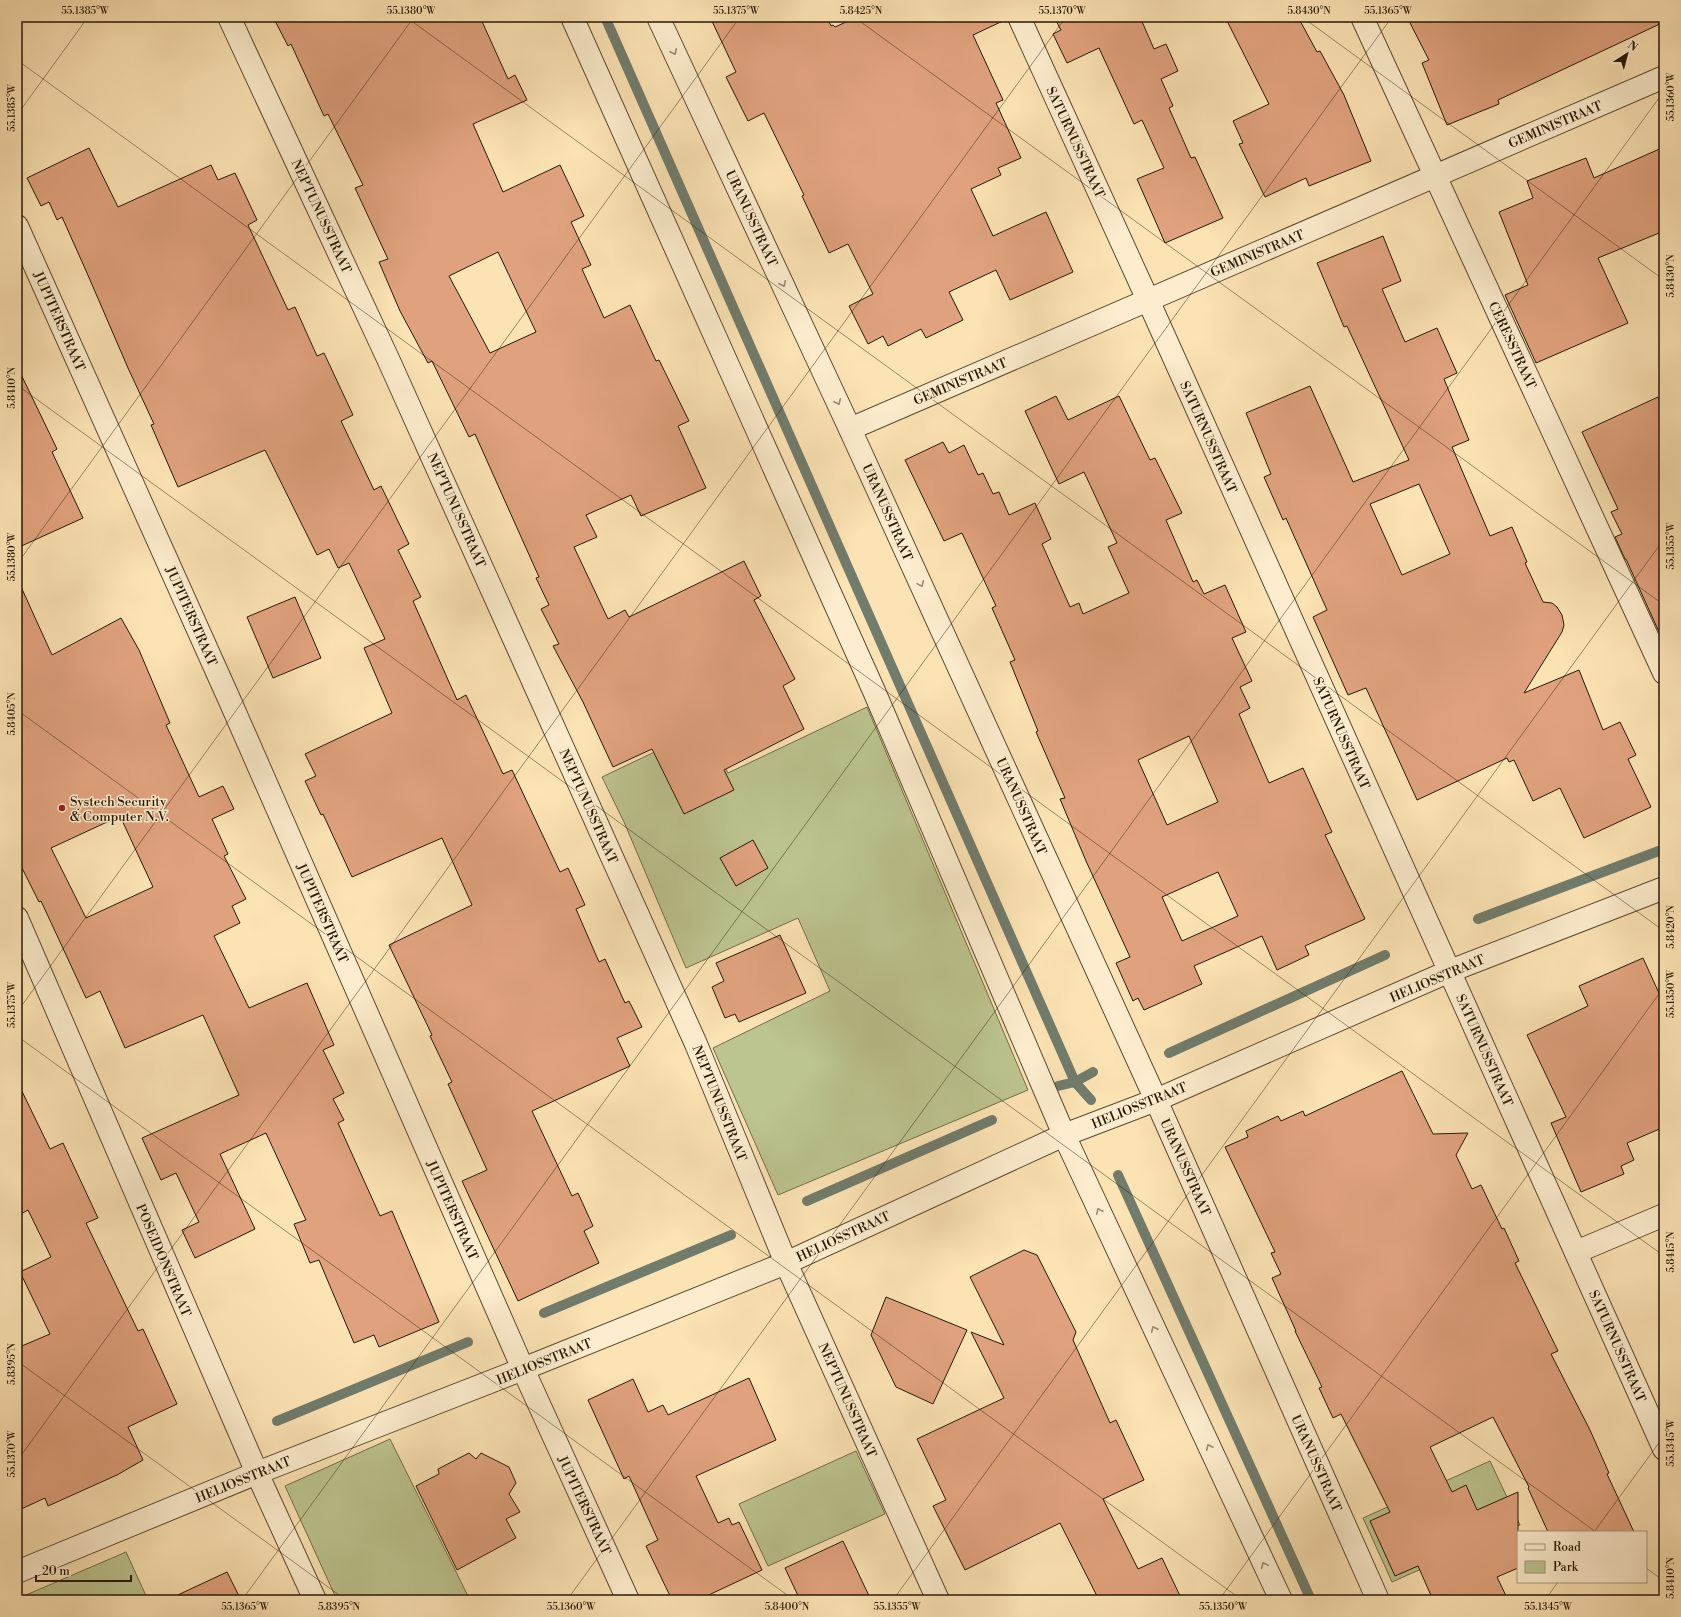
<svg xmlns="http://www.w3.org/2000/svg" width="1681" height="1617" font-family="'Libre Bodoni',serif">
	<rect width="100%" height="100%" fill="#fce3b4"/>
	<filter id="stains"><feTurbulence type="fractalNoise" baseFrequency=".005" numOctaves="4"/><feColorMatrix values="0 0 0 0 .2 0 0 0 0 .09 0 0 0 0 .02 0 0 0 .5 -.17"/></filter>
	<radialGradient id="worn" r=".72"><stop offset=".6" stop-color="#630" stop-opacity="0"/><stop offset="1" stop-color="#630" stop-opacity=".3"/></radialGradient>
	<g fill="#bcc48f" stroke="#726e49">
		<polygon points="867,707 1028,1090 778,1195 713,1048 830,991 798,918 686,968 624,822 602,777 705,728 728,773"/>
		<polygon points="390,1439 470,1600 337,1600 285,1486"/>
		<polygon points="856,1451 885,1514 768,1566 739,1504"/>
		<polygon points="1490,1461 1520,1525 1392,1582 1363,1518"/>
		<polygon points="126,1552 148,1600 23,1600 26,1595"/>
	</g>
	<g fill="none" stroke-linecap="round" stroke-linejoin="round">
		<g stroke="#707c6c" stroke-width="10">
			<polyline points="605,17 1075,1082 1091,1100"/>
			<polyline points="1478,919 1664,849"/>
			<polyline points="1169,1053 1385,955"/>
			<polyline points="1058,1086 1075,1082 1093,1072"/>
			<polyline points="1118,1175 1311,1600"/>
			<polyline points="807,1201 992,1120"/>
			<polyline points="544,1313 731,1235"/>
			<polyline points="277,1421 468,1342"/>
		</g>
	</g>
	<g fill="#e0a27e" stroke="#271803" fill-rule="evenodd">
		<path d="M273 17H480L508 79 515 75 527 100 473 124 503 192 560 165 584 216 571 222 591 265 582 269 604 318 630 305 656 361 659 360 689 421 678 426 706 488 641 516 631 495 586 515 597 537 574 547 608 619 625 610 629 617 744 561 761 596 754 600 795 679 783 686 804 729 724 770 734 790 684 814 652 749 613 767 583 702 553 646 559 644 541 609 549 605 536 578 539 577 475 434 469 437 432 361 428 363 400 311 379 262 388 259 355 188 363 185 328 114 324 116 291 44 288 46ZM498 252 536 332 490 353 449 276Z"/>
		<polygon points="710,17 827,17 831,26 833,25 835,27 857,17 1007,17 1007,19 973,35 1003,100 996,103 1021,158 998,168 1001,175 971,189 993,236 1046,212 1073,272 1010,300 996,270 949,292 963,320 926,338 921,329 888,346 883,336 868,344 849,306 873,294 848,244 829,253 802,196 804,195 764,113 748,121 726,77 736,72"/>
		<polygon points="1054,17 1140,17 1154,49 1166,44 1178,71 1161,79 1173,106 1169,108 1191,158 1195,157 1223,218 1165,243 1137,179 1164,168 1142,120 1134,124 1099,48 1067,63 1053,34 1061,30"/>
		<polygon points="1225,17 1298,17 1317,52 1320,51 1344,95 1371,161 1309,186 1306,178 1265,197 1239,144 1243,143 1233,121 1269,104"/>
		<polygon points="1407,17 1664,17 1664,22 1498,100 1499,104 1447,125 1422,63 1429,60"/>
		<polygon points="1664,147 1664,231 1598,258 1628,323 1536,363 1505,295 1528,285 1499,212 1533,198 1527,181 1586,158 1594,178"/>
		<polygon points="89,148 118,207 211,165 218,180 235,173 257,220 248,225 288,310 295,307 317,356 324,353 353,415 341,421 374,490 381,486 409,544 398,550 421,597 413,601 457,700 466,695 503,774 512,770 560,872 568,868 585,905 576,909 599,962 605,959 625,1003 629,1001 642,1027 617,1038 630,1066 532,1111 572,1196 578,1193 593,1226 584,1231 599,1263 518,1301 462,1181 487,1170 448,1084 452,1082 430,1036 432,1035 389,945 472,905 442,838 352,877 323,814 321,815 305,781 316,776 305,754 392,713 364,648 385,639 349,563 338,568 329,549 317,555 265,450 178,487 151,425 154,424 128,368 87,273 62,217 57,220 49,202 41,206 27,178"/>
		<path d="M1383 236 1401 281 1382 289 1405 342 1437 328 1457 373 1444 379 1469 440 1452 447 1490 536 1512 527 1527 562 1525 563 1543 602 1552 603 1557 607 1562 615 1564 625 1562 632 1524 693 1579 670 1603 730 1620 722 1636 755 1628 759 1651 807 1584 838 1560 788 1533 801 1514 760 1509 762 1507 758 1417 800 1366 688 1348 695 1313 617 1327 610 1286 518 1283 520 1264 477 1271 474 1246 413 1310 386 1353 482 1409 460 1347 326 1344 327 1317 263ZM1419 484 1450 554 1402 575 1370 504Z"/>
		<polygon points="17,366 57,449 52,452 83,518 17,548"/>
		<path d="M1056 396 1068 420 1119 396 1150 460 1155 458 1182 513 1166 520 1193 582 1197 580 1204 594 1225 585 1246 632 1232 638 1252 681 1240 687 1250 708 1239 714 1269 783 1303 768 1332 832 1325 835 1365 919 1305 946 1309 955 1277 970 1262 936 1194 966 1202 984 1144 1010 1138 998 1133 1001 1116 963 1130 957 1086 861 1060 799 1065 798 1036 732 1038 731 1010 662 1015 660 992 608 996 606 962 533 944 541 905 460 943 442 949 453 964 445 978 475 983 473 993 494 999 492 1009 515 1035 503 1051 539 1042 544 1070 607 1079 603 1083 614 1129 593 1108 547 1117 543 1084 472 1059 484 1025 411ZM1189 736 1218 802 1167 825 1138 760ZM1218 872 1238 916 1182 941 1162 897Z"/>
		<polygon points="1658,397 1664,411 1664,643 1626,559 1625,559 1615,537 1622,534 1611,512 1618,509 1582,432"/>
		<path d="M17 578 52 655 121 618 139 650 170 723 166 725 199 797 223 786 234 809 212 819 228 854 224 856 246 899 232 906 240 923 214 936 249 1008 307 983 334 1045 323 1050 344 1093 333 1099 344 1120 338 1123 380 1216 392 1211 439 1322 379 1347 374 1335 354 1343 319 1260 310 1263 294 1224 306 1220 266 1133 220 1154 255 1229 195 1258 182 1230 199 1222 176 1173 161 1180 142 1138 239 1095 203 1015 125 1048 100 991 86 998 41 901 39 902 17 858ZM120 816 153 887 86 918 51 848Z"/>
		<polygon points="295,597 321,658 273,678 247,617"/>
		<polygon points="753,840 768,868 736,886 720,858"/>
		<polygon points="780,935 806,993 739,1022 735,1014 725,1018 712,987 724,981 716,963"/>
		<polygon points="1643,958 1664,1004 1664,1127 1627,1143 1634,1160 1621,1166 1624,1174 1581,1192 1551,1123 1566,1117 1527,1035 1588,1006 1579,986"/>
		<polygon points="1402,1071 1433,1134 1468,1133 1456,1155 1472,1189 1481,1185 1502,1229 1504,1228 1519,1261 1515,1263 1558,1351 1551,1354 1590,1430 1609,1473 1607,1474 1634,1532 1548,1532 1528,1488 1529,1487 1493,1417 1430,1447 1452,1492 1466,1485 1477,1510 1518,1492 1518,1568 1497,1577 1508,1600 1433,1600 1418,1566 1395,1576 1370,1521 1390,1512 1341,1414 1333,1418 1319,1388 1322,1387 1295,1331 1296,1331 1272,1278 1281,1274 1271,1253 1275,1252 1225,1147 1248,1137 1246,1131 1278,1116 1281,1121 1303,1111 1305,1116"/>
		<polygon points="17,1081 50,1149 63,1143 98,1218 86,1223 138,1331 143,1329 177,1404 128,1427 143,1460 117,1475 48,1506 45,1498 17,1511 17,1348 50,1334 20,1272 51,1257 28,1210 17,1216"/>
		<polygon points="1024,1250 1037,1255 1076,1332 1073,1340 1110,1423 1116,1420 1144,1480 1103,1499 1138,1569 1162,1558 1182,1600 1099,1600 1060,1523 965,1570 933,1506 946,1500 917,1439 1004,1398 971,1332 1004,1345 970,1277"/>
		<polygon points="886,1297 967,1330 933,1404 896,1387 871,1335"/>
		<polygon points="749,1378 776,1440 696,1476 718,1523 729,1518 732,1525 739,1522 762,1570 698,1600 672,1600 646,1546 658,1540 629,1476 624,1479 588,1400 633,1379 648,1412 663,1405 668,1415"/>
		<polygon points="469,1453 476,1459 481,1453 509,1467 516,1483 509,1494 520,1512 506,1519 516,1538 457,1570 416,1486 439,1474 438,1469"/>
		<polygon points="843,1541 871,1600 800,1600 785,1568"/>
		<polygon points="227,1572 241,1600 167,1600"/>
	</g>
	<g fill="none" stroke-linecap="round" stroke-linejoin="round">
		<g stroke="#5c4b2f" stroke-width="24">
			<g id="minor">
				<polyline points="229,17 389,361 696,1044 786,1263 938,1600"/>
				<polyline points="572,17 874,691 1064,1135 1281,1600"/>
				<polyline points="658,17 850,429 1156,1100 1378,1600"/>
				<polyline points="1019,17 1148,300 1664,1449"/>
				<polyline points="1362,17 1664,673"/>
				<polyline points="17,226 230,701 523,1369 628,1600"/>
				<polyline points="850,429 1664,77"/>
				<polyline points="17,918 257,1473 315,1600"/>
				<polyline points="1576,1252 1664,1215"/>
				<polyline points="17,1572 257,1473 523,1369 786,1263 1064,1135 1156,1100 1450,971 1664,888"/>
			</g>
		</g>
		<use href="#minor" stroke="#fdedce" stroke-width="22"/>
	</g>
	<defs><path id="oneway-chevron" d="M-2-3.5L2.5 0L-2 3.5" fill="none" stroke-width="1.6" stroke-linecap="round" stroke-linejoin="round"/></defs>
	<g stroke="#9d8d73">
		<use href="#oneway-chevron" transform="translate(674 52) rotate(65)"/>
		<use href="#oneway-chevron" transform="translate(783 284) rotate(65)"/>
		<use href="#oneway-chevron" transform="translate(838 402) rotate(65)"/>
		<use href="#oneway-chevron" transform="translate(921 584) rotate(66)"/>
		<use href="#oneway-chevron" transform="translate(1099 1211) rotate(-115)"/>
		<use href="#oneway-chevron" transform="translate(1154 1329) rotate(-115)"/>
		<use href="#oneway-chevron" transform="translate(1209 1447) rotate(-115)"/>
		<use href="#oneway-chevron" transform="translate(1264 1565) rotate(-115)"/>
	</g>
	<path fill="none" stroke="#271803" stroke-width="1" stroke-opacity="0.45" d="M406 17 1664 931M854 17 1664 605M1302 17 1664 280M17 60 1664 1256M17 115 88 17M17 385 1596 1532M17 564 414 17M17 710 1242 1600M17 1012 740 17M17 1036 794 1600M17 1361 346 1600M17 1461 1066 17M1594 1532 1664 1436M1646 1568 1664 1581M242 1600 1392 17M567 1600 1664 91M893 1600 1664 539M1219 1600 1664 987M1545 1600 1558 1582"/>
	<circle fill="#8f2418" stroke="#fdedce" stroke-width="1.5" cx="62" cy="808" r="4"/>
	<g text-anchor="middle" stroke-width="3" stroke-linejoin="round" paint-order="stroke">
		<g font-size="13" fill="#271803" stroke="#fdedce">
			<text transform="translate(1555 124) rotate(-23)" y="5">GEMINISTRAAT</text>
			<text transform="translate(1076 142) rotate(65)" y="5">SATURNUSSTRAAT</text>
			<text transform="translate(322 216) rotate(65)" y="5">NEPTUNUSSTRAAT</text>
			<text transform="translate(752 218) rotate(65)" y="5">URANUSSTRAAT</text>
			<text transform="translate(1257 253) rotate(-23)" y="5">GEMINISTRAAT</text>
			<text transform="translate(60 321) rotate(66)" y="5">JUPITERSTRAAT</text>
			<text transform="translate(1513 345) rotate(65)" y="5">CERESSTRAAT</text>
			<text transform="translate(960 381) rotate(-23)" y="5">GEMINISTRAAT</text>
			<text transform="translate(1209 437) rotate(66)" y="5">SATURNUSSTRAAT</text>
			<text transform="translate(457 510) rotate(66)" y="5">NEPTUNUSSTRAAT</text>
			<text transform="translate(888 512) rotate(66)" y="5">URANUSSTRAAT</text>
			<text transform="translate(192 616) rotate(66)" y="5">JUPITERSTRAAT</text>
			<text transform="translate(1342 733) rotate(66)" y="5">SATURNUSSTRAAT</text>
			<text transform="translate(589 806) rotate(66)" y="5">NEPTUNUSSTRAAT</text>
			<text transform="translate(1022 806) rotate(66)" y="5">URANUSSTRAAT</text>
			<text transform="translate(323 913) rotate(66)" y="5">JUPITERSTRAAT</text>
			<text transform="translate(1437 978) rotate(-23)" y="5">HELIOSSTRAAT</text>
			<text transform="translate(1485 1050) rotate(66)" y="5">SATURNUSSTRAAT</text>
			<text transform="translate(720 1103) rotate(68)" y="5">NEPTUNUSSTRAAT</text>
			<text transform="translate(1139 1105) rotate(-22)" y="5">HELIOSSTRAAT</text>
			<text transform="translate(1186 1167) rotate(66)" y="5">URANUSSTRAAT</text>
			<text transform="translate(453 1210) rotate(66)" y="5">JUPITERSTRAAT</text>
			<text transform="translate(843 1236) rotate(-25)" y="5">HELIOSSTRAAT</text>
			<text transform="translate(164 1260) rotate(67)" y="5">POSEIDONSTRAAT</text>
			<text transform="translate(1618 1346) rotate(66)" y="5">SATURNUSSTRAAT</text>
			<text transform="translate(544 1361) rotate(-22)" y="5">HELIOSSTRAAT</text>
			<text transform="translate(848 1400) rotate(66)" y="5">NEPTUNUSSTRAAT</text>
			<text transform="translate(1317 1463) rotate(66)" y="5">URANUSSTRAAT</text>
			<text transform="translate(243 1479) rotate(-22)" y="5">HELIOSSTRAAT</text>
			<text transform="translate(585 1505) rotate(65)" y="5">JUPITERSTRAAT</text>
		</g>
		<g font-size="13" fill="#271803" stroke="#fdedce" text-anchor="start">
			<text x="70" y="806">Systech Security<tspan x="70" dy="15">&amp; Computer N.V.</tspan></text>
		</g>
	</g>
	<rect width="1681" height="1617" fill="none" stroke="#fce3b4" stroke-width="44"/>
	<rect x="1517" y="1531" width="130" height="52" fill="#fdedce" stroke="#a7987d"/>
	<rect x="1525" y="1544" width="20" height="6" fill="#fdedce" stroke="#a7987d"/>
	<text x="1553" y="1551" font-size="12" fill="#271803">Road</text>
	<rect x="1525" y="1561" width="20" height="12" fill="#bcc48f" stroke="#a7987d"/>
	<text x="1553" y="1571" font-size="12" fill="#271803">Park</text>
	<g transform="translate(1627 54) rotate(36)" stroke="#fdedce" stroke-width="3" paint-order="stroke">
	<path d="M0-3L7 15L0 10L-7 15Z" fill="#271803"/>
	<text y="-6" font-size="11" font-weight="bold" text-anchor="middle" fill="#271803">N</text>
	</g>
	<path d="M36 1575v6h95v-6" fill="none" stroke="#271803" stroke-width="2"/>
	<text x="42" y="1575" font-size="12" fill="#271803" stroke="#fdedce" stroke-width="3" paint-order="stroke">20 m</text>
	<rect x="22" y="22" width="1637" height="1573" fill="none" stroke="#271803" stroke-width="1.5"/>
	<g font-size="10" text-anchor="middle" fill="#271803">
		<text x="85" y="14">55.1385°W</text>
		<text x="411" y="14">55.1380°W</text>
		<text x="736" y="14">55.1375°W</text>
		<text x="861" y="14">5.8425°N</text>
		<text x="1062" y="14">55.1370°W</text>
		<text x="1309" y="14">5.8430°N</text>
		<text x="1388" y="14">55.1365°W</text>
		<text transform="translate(1670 97) rotate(-90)" y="4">55.1360°W</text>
		<text transform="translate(11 108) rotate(-90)" y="4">55.1385°W</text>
		<text transform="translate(1670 276) rotate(-90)" y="4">5.8430°N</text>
		<text transform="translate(11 388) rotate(-90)" y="4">5.8410°N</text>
		<text transform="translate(1670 546) rotate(-90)" y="4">55.1355°W</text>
		<text transform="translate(11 557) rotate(-90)" y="4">55.1380°W</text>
		<text transform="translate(11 714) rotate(-90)" y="4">5.8405°N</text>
		<text transform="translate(1670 927) rotate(-90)" y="4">5.8420°N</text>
		<text transform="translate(1670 994) rotate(-90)" y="4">55.1350°W</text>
		<text transform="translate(11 1005) rotate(-90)" y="4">55.1375°W</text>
		<text transform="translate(1670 1252) rotate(-90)" y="4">5.8415°N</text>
		<text transform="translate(11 1364) rotate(-90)" y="4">5.8395°N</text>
		<text transform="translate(1670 1443) rotate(-90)" y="4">55.1345°W</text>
		<text transform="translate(11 1454) rotate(-90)" y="4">55.1370°W</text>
		<text transform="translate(1670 1578) rotate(-90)" y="4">5.8410°N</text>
		<text x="245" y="1610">55.1365°W</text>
		<text x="339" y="1610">5.8395°N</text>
		<text x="571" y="1610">55.1360°W</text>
		<text x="787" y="1610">5.8400°N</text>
		<text x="897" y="1610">55.1355°W</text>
		<text x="1223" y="1610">55.1350°W</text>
		<text x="1548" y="1610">55.1345°W</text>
	</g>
	<rect width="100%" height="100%" filter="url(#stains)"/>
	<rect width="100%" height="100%" fill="url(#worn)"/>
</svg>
